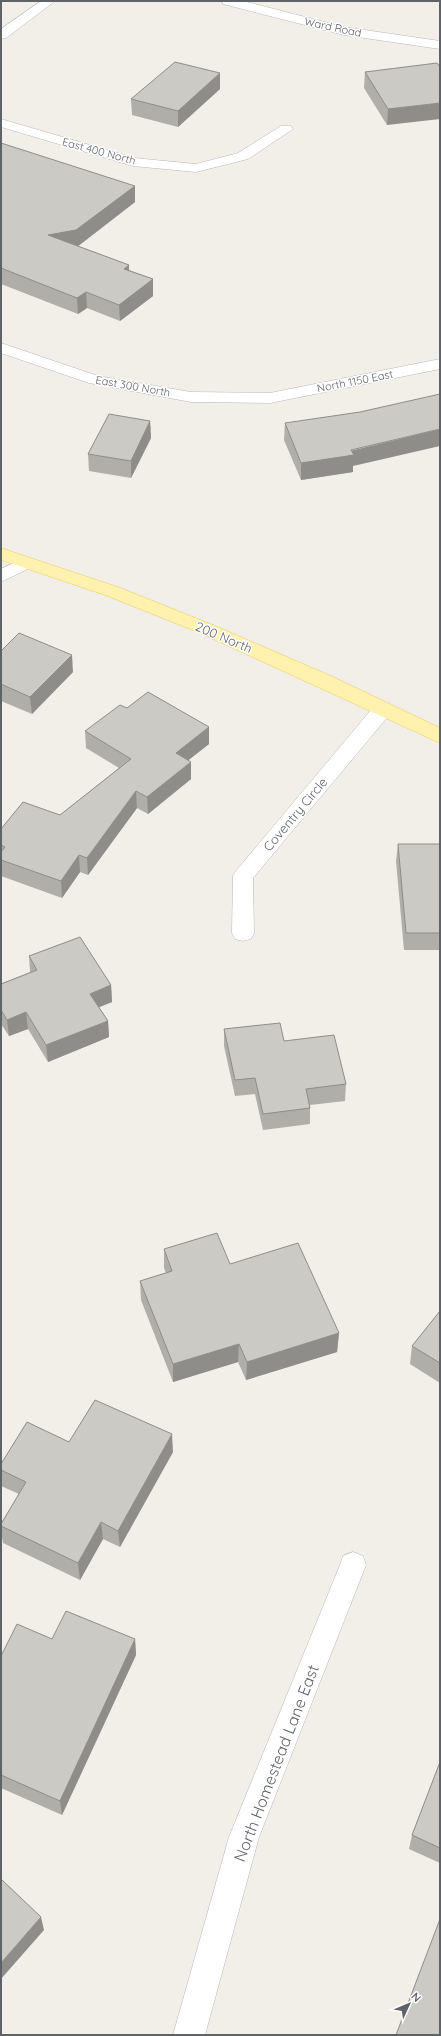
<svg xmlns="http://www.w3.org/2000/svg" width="441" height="2036" font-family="Quicksand,sans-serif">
	<rect width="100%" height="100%" fill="#f1efe8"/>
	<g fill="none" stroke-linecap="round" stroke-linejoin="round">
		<g stroke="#b5b8bc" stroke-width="1">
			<g id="minor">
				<polygon points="41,1 55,1 6,38 1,39 1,29"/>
				<polygon points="222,1 243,1 344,27 440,41 440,49 344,35 223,4"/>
				<polygon points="1,119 134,158 196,164 238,153 281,126 291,126 293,129 248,159 196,172 133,166 1,127"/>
				<polygon points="1,343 98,376 191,392 270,393 440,359 440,369 270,403 191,402 89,383 1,353"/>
				<polygon points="383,703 390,704 393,709 390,714 253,878 254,933 251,939 243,941 235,939 232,933 233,876 236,871 376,704"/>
				<polygon points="353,1552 363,1556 366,1565 259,1837 205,2035 173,2035 229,1837 340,1565 343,1556"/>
			</g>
		</g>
		<g stroke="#b5b8bc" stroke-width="1">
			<polygon id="tertiary" points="26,557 32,559 35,563 32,567 1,582 1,569"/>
		</g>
		<g stroke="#f2c960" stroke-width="1">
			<polygon id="primary" points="1,548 118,587 213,625 331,676 440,728 440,743 200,633 105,595 1,560"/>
		</g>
		<use href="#minor" fill="#fff" fill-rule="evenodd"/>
		<use href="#tertiary" fill="#fff" fill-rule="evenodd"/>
		<use href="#primary" fill="#fff2af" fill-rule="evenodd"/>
	</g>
	<g fill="#afaea9">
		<polygon points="440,67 387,125 364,88 365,72"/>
		<polygon points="220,89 178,127 132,115 131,99"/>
		<polygon points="1,143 135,202 78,246 129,265 129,270 153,279 153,296 120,321 87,308 78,314 1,284"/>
		<polygon points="150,421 151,438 131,478 89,471 88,454"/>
		<polygon points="285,423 353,466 353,472 301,480 284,440"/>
		<polygon points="1,651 73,672 32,714 1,701"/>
		<polygon points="127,708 209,727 209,744 188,760 191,779 148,814 137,808 88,875 80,872 62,898 1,876 1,829 60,815 119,768 86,748 85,731"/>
		<polygon points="398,844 440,844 440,950 404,950 396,861"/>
		<polygon points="29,956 111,985 112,1002 99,1007 108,1021 109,1037 48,1062 28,1029 9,1036 1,1024 1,984 30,972"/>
		<polygon points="224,1029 346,1084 345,1101 310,1105 310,1124 263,1130 255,1094 235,1096 224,1046"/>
		<polygon points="164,1249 230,1264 339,1333 337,1352 246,1380 238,1362 173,1382 141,1300 140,1281 166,1273 164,1268"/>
		<polygon points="440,1311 440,1383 410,1364 412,1346"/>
		<polygon points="69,1442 173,1452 120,1547 103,1539 80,1580 3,1543 1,1531 1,1524 19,1494 1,1486 1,1464"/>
		<polygon points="52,1639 135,1639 136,1655 62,1815 1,1788 1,1656"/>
		<polygon points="440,1762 440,1863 409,1849 412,1835"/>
	</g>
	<g fill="#8f8d8a">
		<polygon points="220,73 220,89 178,127 178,111"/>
		<polygon points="440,103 440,119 387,125 388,109"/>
		<polygon points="135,186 135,202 77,247 48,235"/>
		<polygon points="129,265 129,282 124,269"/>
		<polygon points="153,279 153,296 120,321 119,305"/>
		<polygon points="86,292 87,308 78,314 77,298"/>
		<polygon points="150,421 151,438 131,478 131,461"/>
		<polygon points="440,429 440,446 353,466 353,472 301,480 301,463"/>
		<polygon points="72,655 73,672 32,714 30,697"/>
		<polygon points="209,727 209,744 176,770 176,753"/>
		<polygon points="191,762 191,779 148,814 147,797"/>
		<polygon points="136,791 137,808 88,875 87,858"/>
		<polygon points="79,855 80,872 62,898 61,881"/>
		<polygon points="111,985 112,1002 92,1010 90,994"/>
		<polygon points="26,1012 28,1029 9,1036 7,1020"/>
		<polygon points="108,1021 109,1037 48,1062 46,1045"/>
		<polygon points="339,1333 337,1352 246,1380 247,1362"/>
		<polygon points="239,1344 238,1362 173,1382 173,1364"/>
		<polygon points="172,1434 173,1452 120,1547 118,1531"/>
		<polygon points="101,1522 103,1539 80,1580 78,1563"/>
		<polygon points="135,1639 136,1655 62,1815 60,1801"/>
		<polygon points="41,1917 44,1930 1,1979 1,1963"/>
	</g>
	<g fill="#cccac5" stroke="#8f8d8a">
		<polygon points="175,62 220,73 178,111 131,99"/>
		<polygon points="437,63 440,67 440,103 388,109 365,72"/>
		<polygon points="1,143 135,186 76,230 48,235 129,265 124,269 153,279 119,305 86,292 77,298 1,268"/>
		<polygon points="440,394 440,429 351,450 354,455 301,463 285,423 360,412"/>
		<polygon points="109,414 150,421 131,461 88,454"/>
		<polygon points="19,633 72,655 30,697 1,684 1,651"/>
		<polygon points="148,692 209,727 176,753 191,762 147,797 136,791 87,858 79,855 61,881 1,860 1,852 5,847 1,845 1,829 23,802 60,815 131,759 85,731 120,705 127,708"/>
		<polygon points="398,844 440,844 440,933 406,933"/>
		<polygon points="80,937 111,985 90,994 108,1021 46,1045 26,1012 7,1020 1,1010 1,984 37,970 29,956"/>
		<polygon points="280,1023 284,1041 334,1035 346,1084 306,1089 310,1108 263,1114 255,1078 235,1080 224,1029"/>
		<polygon points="217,1233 230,1264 298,1243 339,1333 247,1362 239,1344 173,1364 140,1281 172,1271 164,1249"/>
		<polygon points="440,1311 440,1363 412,1346"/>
		<polygon points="95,1400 172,1434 118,1531 101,1522 78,1563 1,1526 1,1524 26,1482 1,1470 1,1464 27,1422 69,1442"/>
		<polygon points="66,1611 135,1639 60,1801 1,1775 1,1656 17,1624 52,1639"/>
		<polygon points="440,1762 440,1848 412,1835"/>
		<polygon points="1,1879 41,1917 1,1963"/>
		<polygon points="440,1919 440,2035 396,2035"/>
	</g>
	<g text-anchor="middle" stroke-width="3" stroke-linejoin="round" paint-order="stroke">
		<g font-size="11" fill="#5f6368" stroke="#fff">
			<text transform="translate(333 27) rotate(12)" y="4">Ward Road</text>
			<text transform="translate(99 151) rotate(15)" y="4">East 400 North</text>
			<text transform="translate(355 381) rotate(-11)" y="4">North 1150 East</text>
			<text transform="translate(133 386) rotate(10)" y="4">East 300 North</text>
		</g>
		<g font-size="13" fill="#5f6368" stroke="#fff">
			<text transform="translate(224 637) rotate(23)" y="5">200 North</text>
			<text transform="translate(295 814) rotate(-50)" y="5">Coventry Circle</text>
		</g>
		<g font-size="16" fill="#5f6368" stroke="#fff">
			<text transform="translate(276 1763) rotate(-69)" y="6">North Homestead Lane East</text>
		</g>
	</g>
	<rect width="441" height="2036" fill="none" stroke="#5f6368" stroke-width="4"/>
	<g transform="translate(409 2004) rotate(46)" stroke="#ffffff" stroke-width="3" paint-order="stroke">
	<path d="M0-3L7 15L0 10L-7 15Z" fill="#5f6368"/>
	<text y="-6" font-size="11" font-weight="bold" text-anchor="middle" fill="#5f6368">N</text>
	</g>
</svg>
